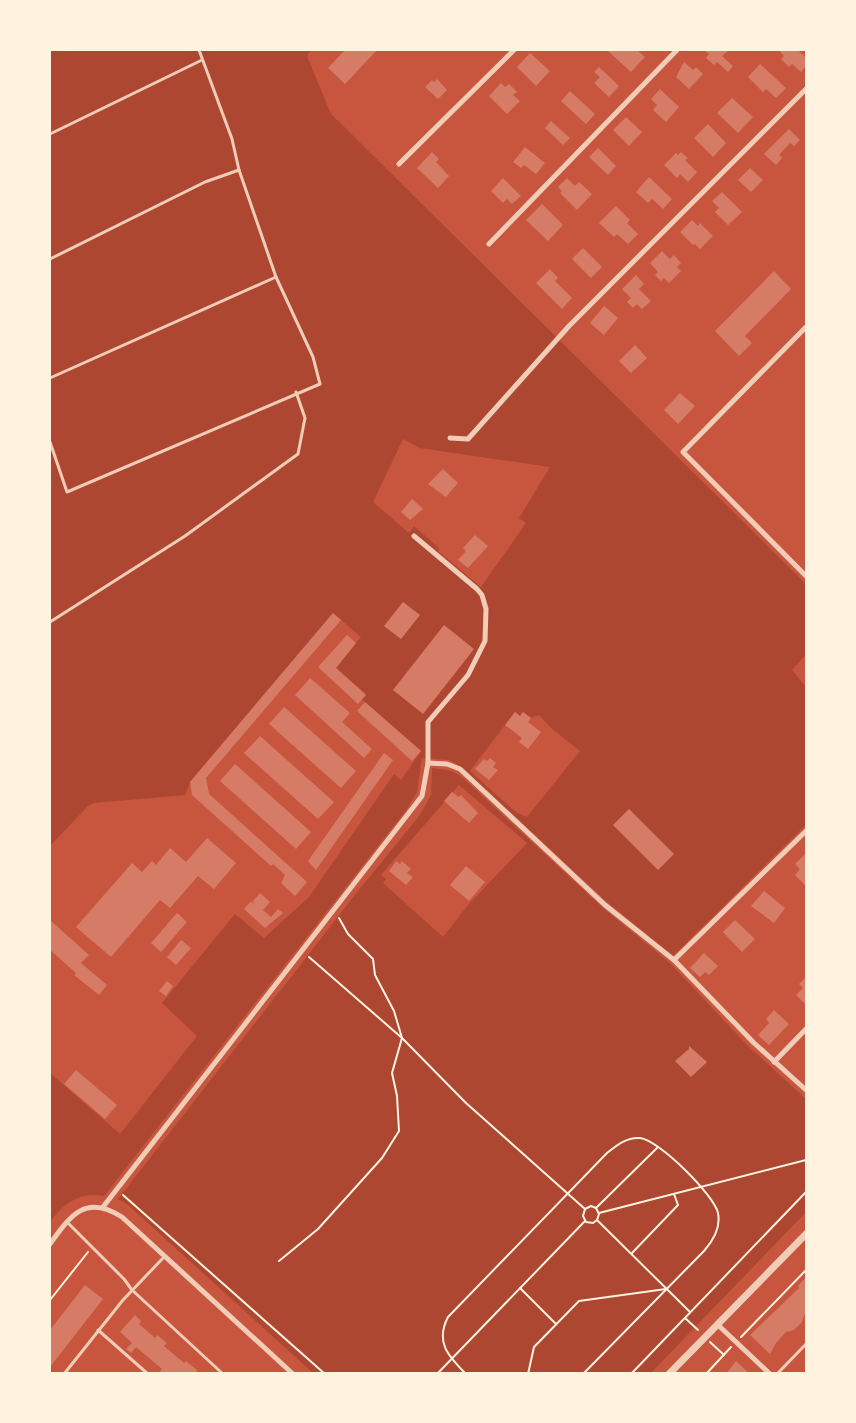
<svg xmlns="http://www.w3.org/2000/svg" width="856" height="1423" font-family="Montserrat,sans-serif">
	<rect width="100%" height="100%" fill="#c8553d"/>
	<g fill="#ae4732" fill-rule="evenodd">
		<path d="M50 50H311L307 56 331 114 806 584V654L792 670 806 687V825L673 956 607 902 463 768 449 760 422 758 417 792 407 809 104 1196C80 1191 63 1204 50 1222V1073L120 1134 197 1036 162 1003 235 914 264 938 309 897 394 774 401 780 421 751 365 702 362 699 366 694 336 668 361 637 333 613 190 782 185 795 94 803 88 806 50 846ZM403 439 420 448 550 467 519 518 526 523 481 587 438 551 439 548 414 526 409 533 373 502ZM515 712 520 716 523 712 531 718 539 715 551 728 580 751 527 817 517 813 470 771Z"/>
		<path d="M432 768 452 771 463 778 603 908 670 963 747 1045 806 1099V1212L651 1373H313L128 1205 118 1199 354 896 420 815 431 795ZM459 785 527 843 469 904 443 937 383 883 386 879 381 875Z"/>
	</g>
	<g fill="#d67c66">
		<polygon points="345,50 377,50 345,84 328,68"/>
		<polygon points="609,50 637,50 645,57 631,72 608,51"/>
		<polygon points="704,50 729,50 722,56 733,66 728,72 717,62 714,65 706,58 709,54"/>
		<polygon points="782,50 798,50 806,58 806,66 801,72 792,64 789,67 781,59 784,56 780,52"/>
		<polygon points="530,53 550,71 536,86 517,67"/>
		<polygon points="684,62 693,70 696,67 703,74 689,89 676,77"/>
		<polygon points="760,64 786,88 776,98 766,89 763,92 748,77"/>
		<polygon points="599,67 619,86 609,97 594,83 600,77 594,72"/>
		<polygon points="437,79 447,90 438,99 425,87 432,80 434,82"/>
		<polygon points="501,83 505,87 509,84 517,92 513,95 520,101 507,114 489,96"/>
		<polygon points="660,89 679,107 666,122 653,110 657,105 651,99"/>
		<polygon points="570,91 595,114 586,124 561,101"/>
		<polygon points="732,98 753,117 738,133 717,113"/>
		<polygon points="626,117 642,132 629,146 613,130"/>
		<polygon points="551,121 570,138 563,145 545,128"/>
		<polygon points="708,124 726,143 713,157 694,138"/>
		<polygon points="789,129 800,140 794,146 790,143 779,155 782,158 776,165 764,154"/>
		<polygon points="525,147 545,163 536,174 524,165 521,168 513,162"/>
		<polygon points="598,148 616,166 608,175 589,157"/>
		<polygon points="432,152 439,159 436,162 449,176 438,188 417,168"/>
		<polygon points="681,152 688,158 685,160 697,172 688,182 680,174 677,178 664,165 676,153 678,155"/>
		<polygon points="750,168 763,180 751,192 738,180"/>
		<polygon points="649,177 672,199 663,209 652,199 648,203 636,192"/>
		<polygon points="503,178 521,196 512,204 507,199 503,203 491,191"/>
		<polygon points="567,178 575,186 579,182 592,194 577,210 560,193 562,191 558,187"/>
		<polygon points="722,192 742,212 728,225 715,212 719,208 712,201"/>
		<polygon points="542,204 563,225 548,241 526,220"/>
		<polygon points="616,206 630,220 627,223 638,234 628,244 617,234 614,237 599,223"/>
		<polygon points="692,220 698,226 700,223 713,236 700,249 695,244 693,245 680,232"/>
		<polygon points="583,248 602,267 591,278 572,259"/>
		<polygon points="662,251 670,259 674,255 681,263 677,267 681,271 669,283 664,278 661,281 655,275 658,272 650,263"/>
		<polygon points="550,269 558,278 555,281 572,298 562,309 536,283"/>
		<polygon points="774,271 791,289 745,336 752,343 739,356 715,331"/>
		<polygon points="636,275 644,284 639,289 651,301 642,309 637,304 633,308 627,302 631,298 622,289"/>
		<polygon points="604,306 618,318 604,335 590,323"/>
		<polygon points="635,345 647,358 631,373 619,361"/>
		<polygon points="680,393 695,406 678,424 664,410"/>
		<polygon points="443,469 458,483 446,497 428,484"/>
		<polygon points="412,499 423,509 410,520 401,512"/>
		<polygon points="475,535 488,546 468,568 458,560 466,551 463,548"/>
		<polygon points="403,602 420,615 401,639 384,626"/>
		<polygon points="333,613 341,620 206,778 209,794 307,882 295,896 281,883 285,875 273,864 271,866 192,795 190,782"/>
		<polygon points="444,625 474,649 423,714 393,690"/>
		<polygon points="347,635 356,643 336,668 366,695 358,704 318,667"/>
		<polygon points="310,678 350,713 342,722 372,749 364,758 295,695"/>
		<polygon points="365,702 421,751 412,761 357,711"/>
		<polygon points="284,707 356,771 341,788 269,724"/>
		<polygon points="515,712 520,716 523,712 531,718 528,722 541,732 528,749 519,742 522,738 505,725"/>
		<polygon points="260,736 334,802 318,819 244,753"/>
		<polygon points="384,753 393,760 316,870 308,861"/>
		<polygon points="490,758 496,763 493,767 498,770 489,780 475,769 484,759 487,761"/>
		<polygon points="235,764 311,832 296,849 220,781"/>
		<polygon points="452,792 459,797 461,795 478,813 469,823 444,801"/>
		<polygon points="629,809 674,854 658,870 613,825"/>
		<polygon points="207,838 236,863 214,889 198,876 170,908 160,900 111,957 76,927 132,863 142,872 152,861 156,865 170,848 186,862"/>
		<polygon points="805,854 806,856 806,886 795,875 800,869 795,864"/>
		<polygon points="396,861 400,864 402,861 411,869 407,873 413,877 406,885 389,871"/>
		<polygon points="466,866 485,882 469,901 450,885"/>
		<polygon points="764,891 785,908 774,923 751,906"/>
		<polygon points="260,893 270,902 263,910 271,917 278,909 283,913 265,928 244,909 251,901 255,905 253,901"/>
		<polygon points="177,913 187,922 161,952 151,943"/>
		<polygon points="50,920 89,955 81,963 107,985 99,995 74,975 76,973 50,950"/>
		<polygon points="735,920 755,939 742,952 723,932"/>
		<polygon points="181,940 191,948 176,965 167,957"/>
		<polygon points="704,953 718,966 709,975 705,972 700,977 690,968"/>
		<polygon points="806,977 806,1005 796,995 803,988 799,984"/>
		<polygon points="167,981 173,986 166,996 159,991"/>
		<polygon points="774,1010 789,1024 769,1045 758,1035 769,1023 766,1019"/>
		<polygon points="689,1046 707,1062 691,1077 675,1061 689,1049"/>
		<polygon points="76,1070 117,1105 105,1119 64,1084"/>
		<polygon points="806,1277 806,1311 802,1322 794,1330 786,1332 776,1343 770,1354 750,1335 799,1288 798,1286"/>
		<polygon points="85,1285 103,1299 50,1367 50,1330"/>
		<polygon points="135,1315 141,1321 139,1324 155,1338 157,1335 167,1343 164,1346 184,1363 186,1361 197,1370 196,1374 158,1374 162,1369 136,1347 131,1353 126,1349 132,1343 120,1332"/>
		<polygon points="736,1361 750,1374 726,1374"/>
	</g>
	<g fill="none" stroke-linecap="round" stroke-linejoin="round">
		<g stroke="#fff3e0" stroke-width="2">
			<polyline points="309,957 402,1038 466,1103 585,1209"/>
			<polyline points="123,1195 325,1374"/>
			<polyline points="596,1208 658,1147"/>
			<polyline points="585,1209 583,1216 586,1222 593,1223 597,1220"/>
			<polyline points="585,1209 591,1206 596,1208 599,1214 597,1220"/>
			<polyline points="599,1213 806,1160"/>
			<polyline points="597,1220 689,1311"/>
			<polyline points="632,1253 678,1205 674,1194"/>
			<polyline points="279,1261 318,1229 382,1158 399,1131 397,1096 392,1073 402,1038 394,1011 375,975 373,959 348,934 339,918"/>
			<polyline points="520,1288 556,1324"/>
			<polyline points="50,1300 88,1252"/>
			<polyline points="685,1318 698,1330"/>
			<polyline points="741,1337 806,1270"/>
			<polyline points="710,1342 724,1355"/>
			<polyline points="437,1374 585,1221"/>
			<path d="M466 1374C448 1356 435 1342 448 1317L607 1153C617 1145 627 1137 640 1138 659 1140 714 1195 718 1213 721 1228 713 1241 704 1251L583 1374"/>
			<polyline points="528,1374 534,1347 579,1301 666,1289"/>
			<polyline points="631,1374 806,1192"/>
			<polyline points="706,1374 731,1347"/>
		</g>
		<g stroke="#f1ccb7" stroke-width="3">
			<polyline points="50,134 202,60"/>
			<polyline points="50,259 205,182 239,170"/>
			<polyline points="50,378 276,277"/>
			<polyline points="50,442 67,492 320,384 313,357 276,277 239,170 232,139 199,50"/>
			<polyline points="50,622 185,536 298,454 305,418 296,392"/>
			<polyline points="67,1222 124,1279 132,1290 223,1374"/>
			<polyline points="98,1330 148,1374"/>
			<polyline points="64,1374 123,1300 164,1257"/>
			<polyline points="777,1374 806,1344"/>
		</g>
		<g stroke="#f1ccb7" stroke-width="5">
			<polyline points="399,164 514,50"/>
			<polyline points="489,244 677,50"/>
			<polyline points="806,327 683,452 806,576"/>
			<polyline points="450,438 468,439 569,326 806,89"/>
			<polyline points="428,763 447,764 460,769 605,905 674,960 754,1043 806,1090"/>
			<polyline points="674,960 806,831"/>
			<polyline points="774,1062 806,1029"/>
			<polyline points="103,1207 422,796 428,763 428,722 468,675 485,641 486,609 482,595 477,589 414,536"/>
			<path d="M50 1244C71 1215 85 1194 122 1217L293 1374"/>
			<polyline points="718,1325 770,1374"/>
		</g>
		<polyline stroke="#f1ccb7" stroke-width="7" points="669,1374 806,1234"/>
	</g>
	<rect width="856" height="1423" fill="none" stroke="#fff3e0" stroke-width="102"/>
</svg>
